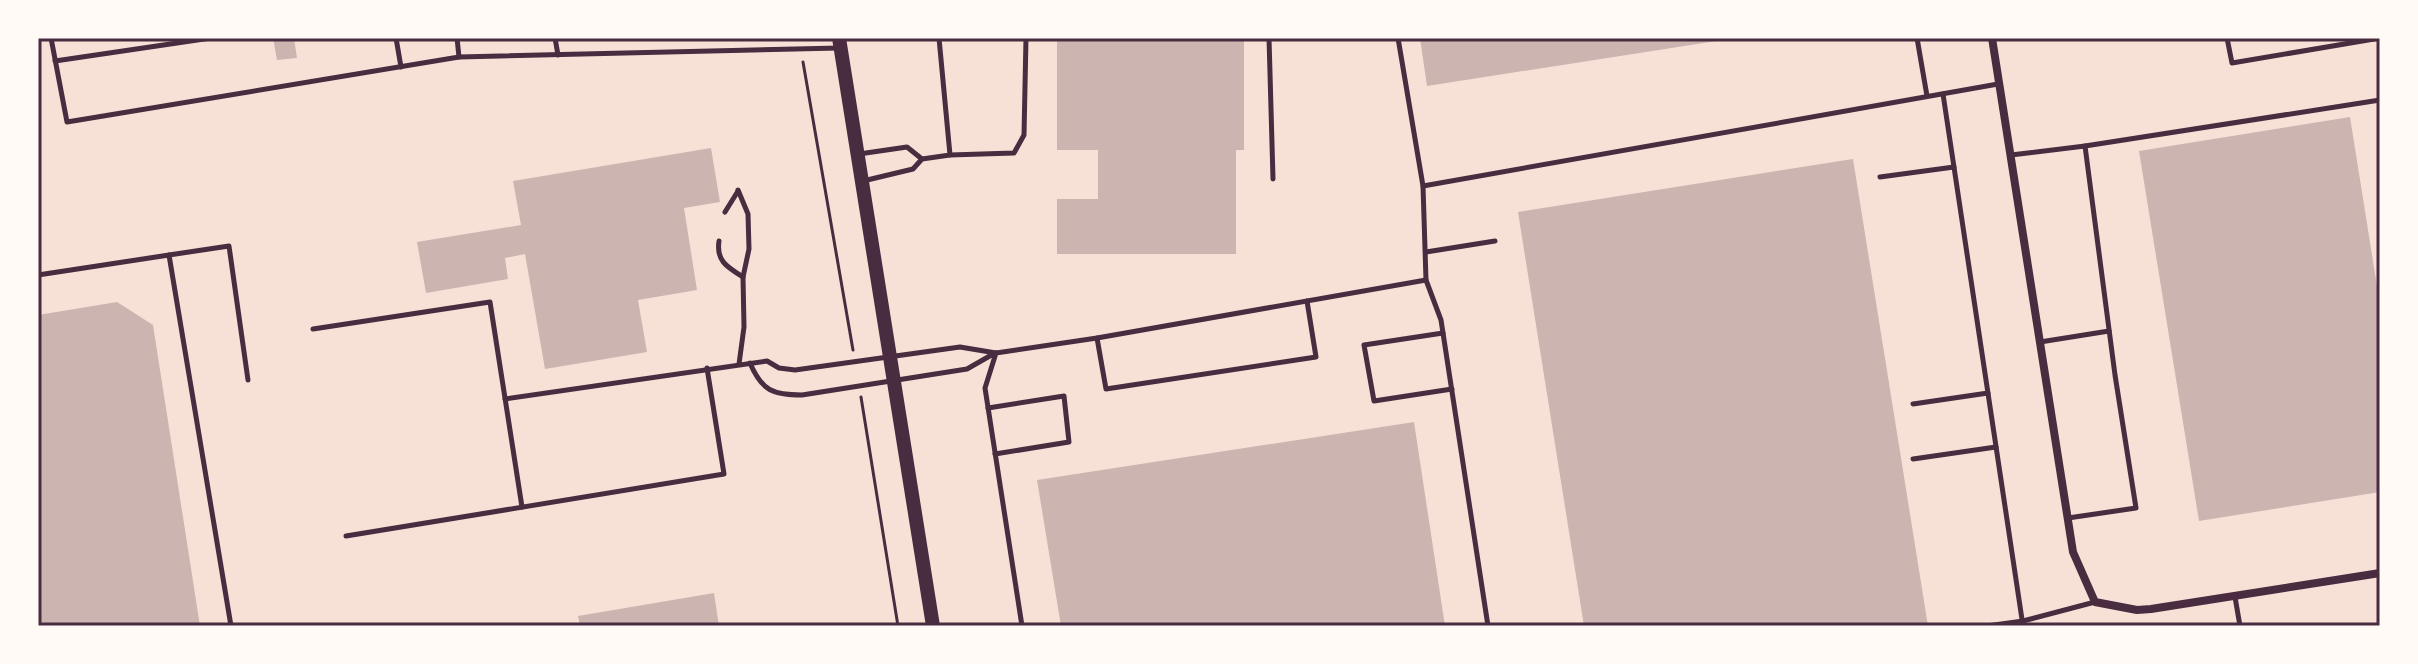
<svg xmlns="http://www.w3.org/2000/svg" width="2418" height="664" font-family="Roboto,sans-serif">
	<rect width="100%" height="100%" fill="#f7e1d7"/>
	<g fill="#ccb4b1">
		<polygon points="273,38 294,38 297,58 277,60"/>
		<polygon points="1057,38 1244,38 1244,150 1236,150 1236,254 1057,254 1057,199 1098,199 1098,150 1057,150"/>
		<polygon points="1420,38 1723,38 1723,40 1427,86"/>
		<polygon points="2350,117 2380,305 2380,492 2199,521 2139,151"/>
		<polygon points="711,148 720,202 684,208 697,290 638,300 647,352 545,369 525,254 505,258 508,279 426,293 417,242 521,225 513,181"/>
		<polygon points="1853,159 1928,626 1584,626 1518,212"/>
		<polygon points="117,302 153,325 200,626 38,626 38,315"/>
		<polygon points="1414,422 1445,626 1061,626 1037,480"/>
		<polygon points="714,593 719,626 580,626 578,616"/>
	</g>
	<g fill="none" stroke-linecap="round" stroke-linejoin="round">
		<g stroke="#4a2c40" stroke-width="3">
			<polyline points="803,62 853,350"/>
			<polyline points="861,397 898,626"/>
		</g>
		<g stroke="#4a2c40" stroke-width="5">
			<polyline points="51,38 67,122 459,57"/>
			<polyline points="396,38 401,67"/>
			<polyline points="457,38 459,57 839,48"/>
			<polyline points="555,38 558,55"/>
			<polyline points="1269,38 1273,179"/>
			<polyline points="1398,38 1423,186 1998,84"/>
			<polyline points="1917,38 1927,96"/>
			<polyline points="2227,38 2232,63 2380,38"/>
			<polyline points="55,61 211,38"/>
			<polyline points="1943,94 2023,626"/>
			<polyline points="2085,146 2380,100"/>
			<polyline points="859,154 907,147 922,159"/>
			<polyline points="950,155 1014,153 1024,135 1026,38"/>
			<polyline points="2011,155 2085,146 2115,375 2136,508 2068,518"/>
			<polyline points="1880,177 1954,167"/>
			<polyline points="863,181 913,169 922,159 950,155 939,38"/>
			<polyline points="1423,186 1426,280"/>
			<polyline points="738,190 748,214 749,249 743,277 744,327 739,364"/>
			<polyline points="725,212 738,191"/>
			<path d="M719 241C716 261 727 267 743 277"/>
			<polyline points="1426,252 1495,241"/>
			<polyline points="169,255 229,246 248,380"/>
			<polyline points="38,275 169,255 231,626"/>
			<polyline points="313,329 490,302 522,507"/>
			<polyline points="1443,333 1364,345 1374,401 1452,389"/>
			<polyline points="1097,338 1106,389 1316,357 1307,301"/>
			<polyline points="2040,342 2109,331"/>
			<path d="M750 363C762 391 773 395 802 395L967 369 995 353"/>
			<polyline points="505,399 767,361 779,368 795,370 960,347 996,353"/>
			<polyline points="1913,404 1988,393"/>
			<polyline points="988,408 1064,396 1069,442 995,454"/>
			<polyline points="1913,459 1996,447"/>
			<polyline points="346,536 724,474 707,368"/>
			<polyline points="2235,597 2240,626"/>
			<polyline points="1022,626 985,388 996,353 1097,338 1426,280 1441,320 1488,626"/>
			<polyline points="1987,626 2023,621 2095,602"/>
		</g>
		<polyline stroke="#4a2c40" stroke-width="8" points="1992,38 2073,552 2095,602 2137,610 2151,609 2380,573"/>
		<polyline stroke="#4a2c40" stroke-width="14" points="839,38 933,626"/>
	</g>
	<rect width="2418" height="664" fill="none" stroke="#fffaf5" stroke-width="80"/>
	<rect x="40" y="40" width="2338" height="584" fill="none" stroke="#4a2c40" stroke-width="3"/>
</svg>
